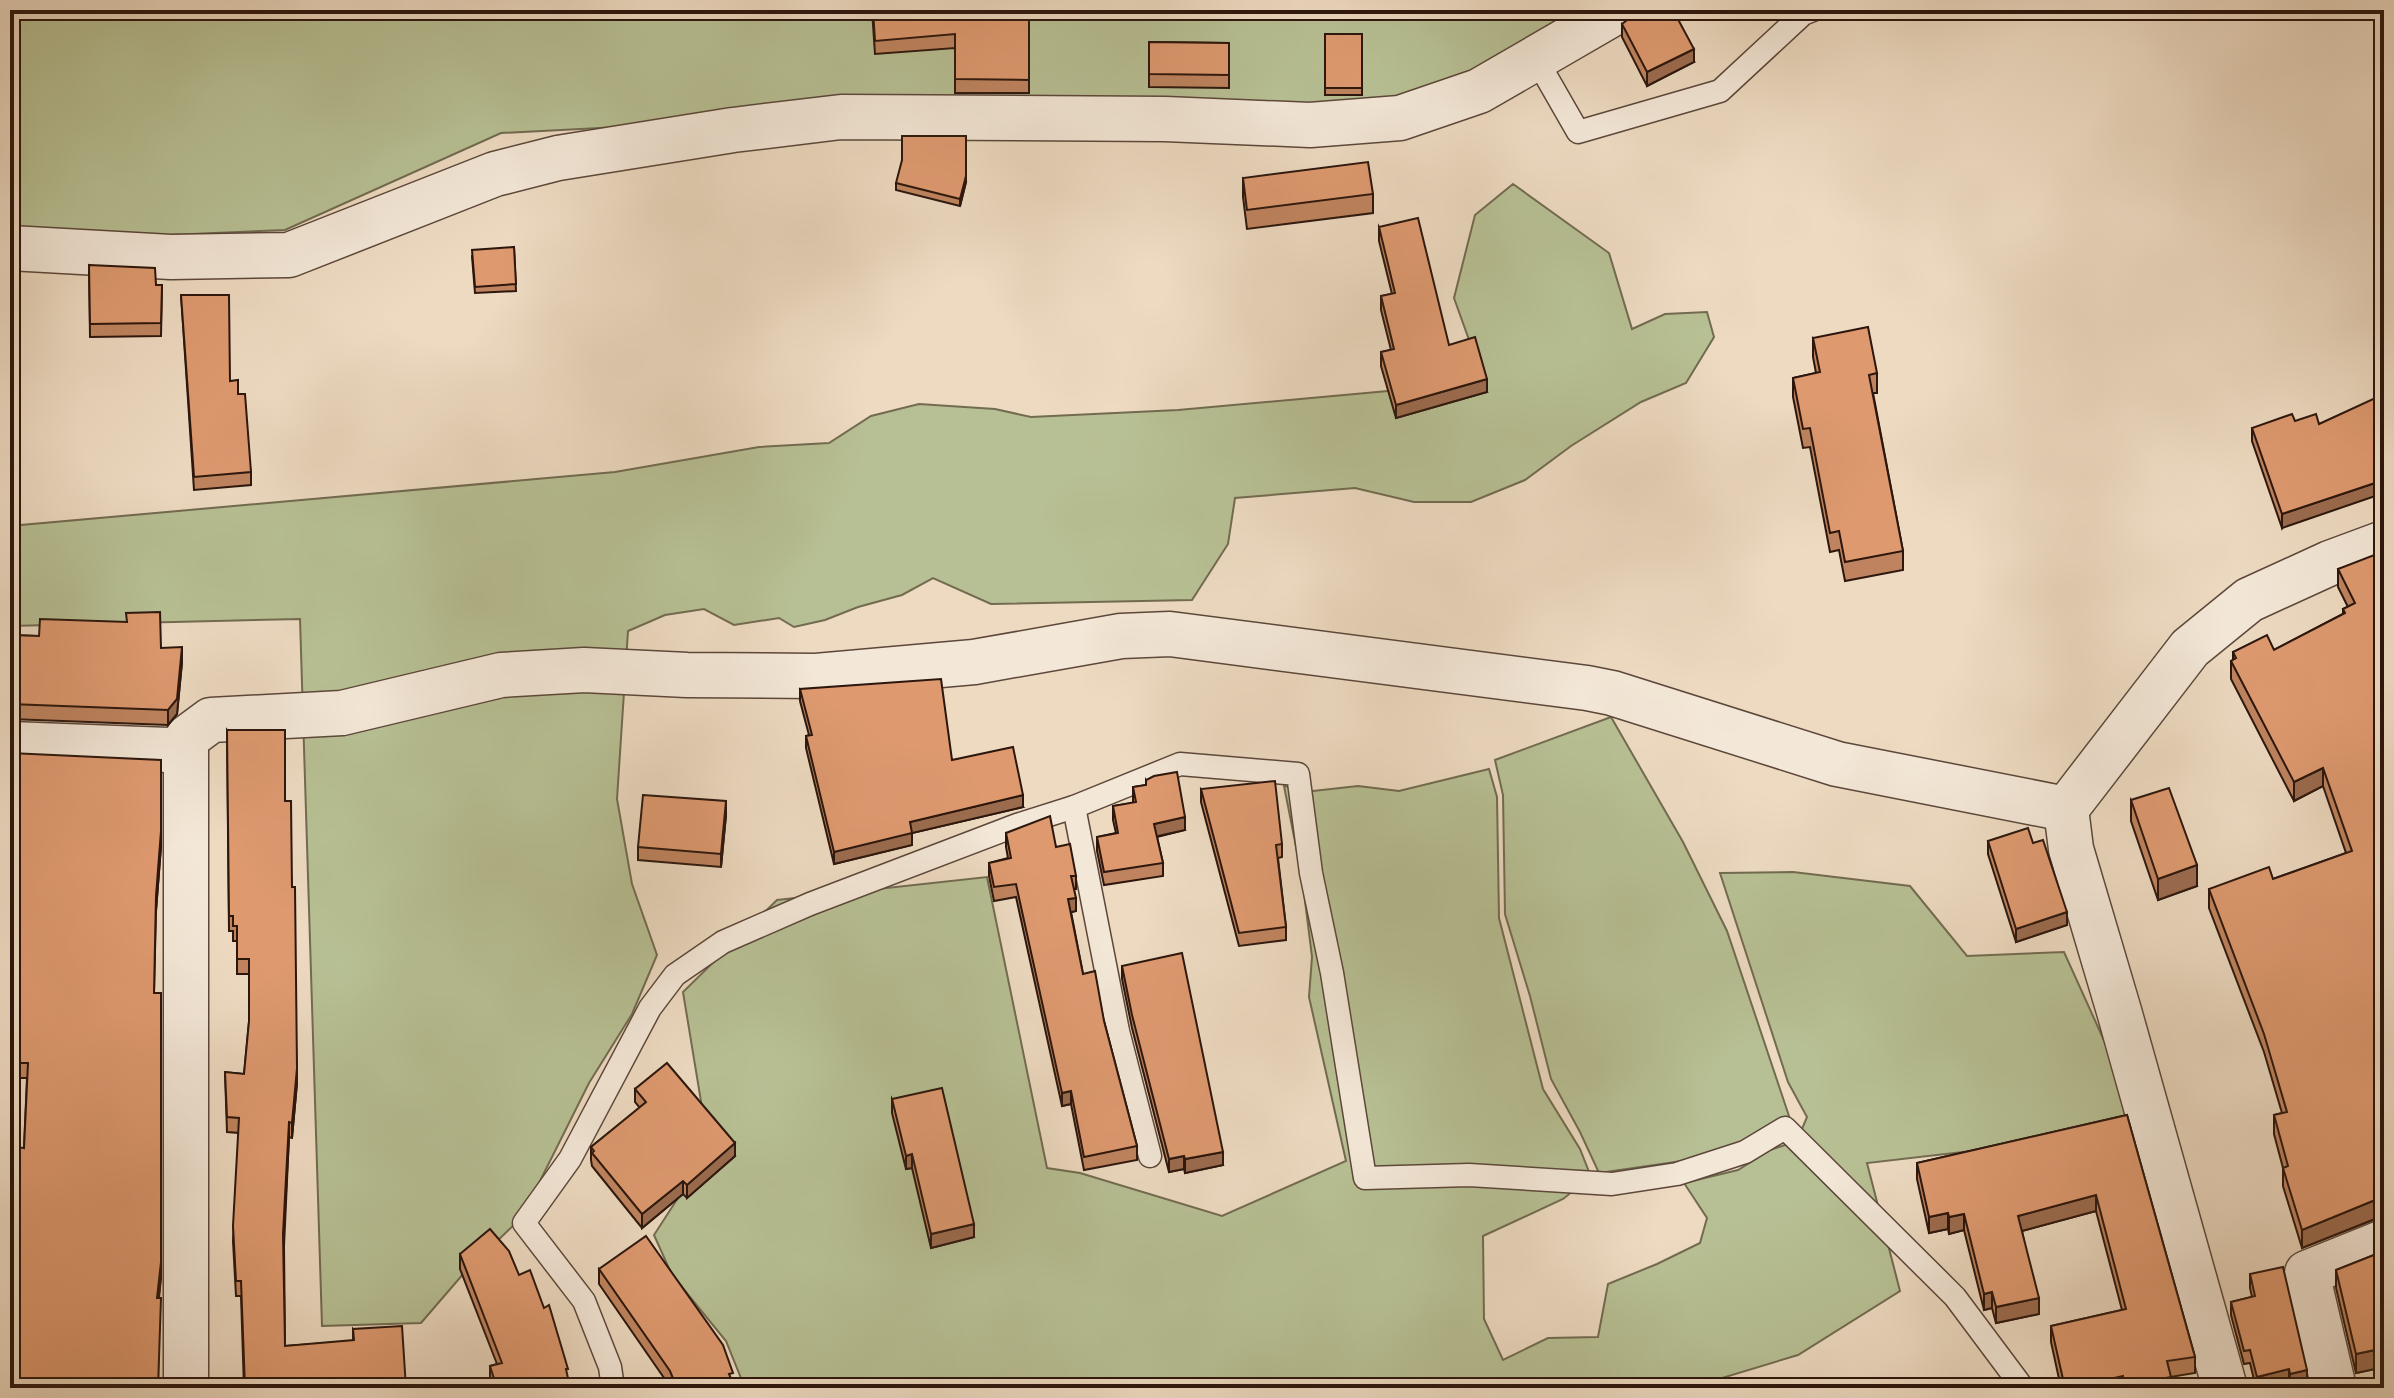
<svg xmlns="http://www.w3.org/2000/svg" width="2394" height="1398" font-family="'IM FELL Double Pica',serif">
	<rect width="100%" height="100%" fill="#eddac1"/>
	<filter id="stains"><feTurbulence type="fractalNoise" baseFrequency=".0025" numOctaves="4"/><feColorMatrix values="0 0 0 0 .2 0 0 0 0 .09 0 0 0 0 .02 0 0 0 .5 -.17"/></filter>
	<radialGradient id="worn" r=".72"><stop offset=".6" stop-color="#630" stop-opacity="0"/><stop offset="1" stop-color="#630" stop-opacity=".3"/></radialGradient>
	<g fill="#b7c094" stroke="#726b50" stroke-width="2">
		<polygon points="10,10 1659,10 1374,109 1107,102 501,133 285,230 28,241 10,238"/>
		<polygon points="1513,184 1609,253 1632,329 1665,314 1707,312 1714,337 1686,383 1641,402 1571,446 1525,480 1471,502 1414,502 1355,488 1235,498 1228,544 1192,600 991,604 933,578 902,595 858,607 825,620 794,627 779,618 734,625 704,609 665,615 628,631 617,799 632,884 657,955 632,1014 589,1083 522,1217 464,1273 421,1323 322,1326 300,619 10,626 10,526 615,472 759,447 829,443 871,416 919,404 995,409 1031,417 1178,410 1432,387 1473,351 1454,298 1475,215"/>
		<polygon points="1611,717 1683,842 1727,931 1789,1116 1753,1140 1682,1161 1599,1173 1580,1132 1551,1079 1530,996 1505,914 1503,795 1495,760"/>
		<polygon points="1489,769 1497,797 1499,918 1543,1089 1580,1149 1591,1177 1563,1199 1483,1236 1484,1319 1503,1360 1548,1338 1598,1337 1608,1284 1657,1264 1700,1243 1707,1218 1684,1183 1738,1170 1770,1150 1797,1141 1807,1117 1788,1082 1720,873 1793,872 1910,886 1967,956 2064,952 2145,1131 1867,1163 1900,1291 1798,1355 1689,1388 745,1388 726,1341 672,1275 654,1235 709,1150 683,992 777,900 987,877 1047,1168 1080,1173 1222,1216 1346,1161 1309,997 1312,957 1302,877 1284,786 1313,791 1358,786 1399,791"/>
	</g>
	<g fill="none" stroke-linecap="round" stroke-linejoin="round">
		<g stroke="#5c473a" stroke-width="25">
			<g id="lane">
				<polyline points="1535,57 1578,132 1720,91 1803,14 1813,10"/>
				<polyline points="1074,807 1118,1031 1150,1156"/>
				<polyline points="613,1388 610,1367 584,1301 524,1223 570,1159 650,1008 675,975 723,942 810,904 1017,825 1074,807 1180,764 1298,774 1311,873 1332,973 1365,1178 1469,1175 1612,1184 1677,1174 1745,1152 1785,1128 1955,1297 2023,1388"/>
			</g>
		</g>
		<g stroke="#5c473a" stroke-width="47">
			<g id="street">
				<polyline points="10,248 171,257 289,255 495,174 558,158 733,130 841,117 1165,119 1310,125 1400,118 1479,91 1619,10"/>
				<polyline points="10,744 168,750 186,747"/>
				<polyline points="186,1388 186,747 188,737 211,720 342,713 501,675 584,670 687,675 816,676 974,662 1121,636 1170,634 1587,688 1612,693 1837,764 2066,809"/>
				<polyline points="2225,1388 2119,1011 2071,849 2066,809 2190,648 2249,600 2330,563 2384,543"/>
				<polyline points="2334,1388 2307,1273 2384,1242"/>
			</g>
		</g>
		<use href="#lane" stroke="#f3e7d7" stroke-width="22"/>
		<use href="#street" stroke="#f3e7d7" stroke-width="44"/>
	</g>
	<g fill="#bf845f" stroke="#2c160d" stroke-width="2">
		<polygon points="872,10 1029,10 1029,93 955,93 955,48 875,54"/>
		<polygon points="1622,24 1694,62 1647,86 1622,37"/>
		<rect x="1325" y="34" width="37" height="61"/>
		<polygon points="1149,42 1229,43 1229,88 1149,87"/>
		<polygon points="1243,178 1373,194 1373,213 1247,229 1243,197"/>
		<polygon points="966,182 960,206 896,190 896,183"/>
		<polygon points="1379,227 1449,345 1487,392 1396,418 1381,366 1381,352 1391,350 1381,310 1381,296 1392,294 1379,241"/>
		<polygon points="514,247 516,291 475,293 472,256"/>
		<polygon points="89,265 156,285 162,285 161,336 90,337"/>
		<polygon points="181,295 230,381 251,472 251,485 194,490"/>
		<polygon points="1813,338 1877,373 1877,393 1873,393 1903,551 1903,570 1845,581 1839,550 1830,552 1810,447 1803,448 1793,397 1793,378 1816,373 1813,357"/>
		<polygon points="2295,421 2319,424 2282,528 2252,441 2252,428"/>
		<polygon points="2384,557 2384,1218 2375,1219 2302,1248 2283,1186 2283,1168 2274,1134 2274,1115 2282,1113 2264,1052 2209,908 2209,889 2273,879 2346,853 2323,786 2294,801 2231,679 2231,661 2233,660 2233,652 2274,650 2343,614 2343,609 2348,607 2338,587 2338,569"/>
		<polygon points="10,635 39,636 161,648 182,662 177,714 168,725 10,719"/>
		<polygon points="800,689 952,760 1023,807 912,833 912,845 834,864 806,748 806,736 809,735 800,701"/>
		<polygon points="227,730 285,801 292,887 297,1083 292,1138 289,1137 284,1246 285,1346 353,1341 353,1329 406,1388 244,1388 241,1296 236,1296 233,1241 239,1133 227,1132 225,1072 244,1074 249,1022 249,974 237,974 237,941 233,941 233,931 229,931"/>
		<polygon points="10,753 161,846 156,911 154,993 161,1277 159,1298 158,1388 10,1388 10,1200 12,1200 24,1148 27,1078 10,1078 10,983 14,913 10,913"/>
		<polygon points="1146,780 1185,830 1157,837 1163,863 1163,876 1104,885 1097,851 1097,837 1116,833 1113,820 1113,806 1133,803 1133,787 1146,785"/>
		<polygon points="1201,789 1282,844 1282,857 1278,858 1286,927 1286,940 1239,946 1201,802"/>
		<polygon points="2131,800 2197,886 2158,900 2131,821"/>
		<polygon points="726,815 721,867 638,860 638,847"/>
		<polygon points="1006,833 1056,847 1076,876 1076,889 1074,889 1076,911 1071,912 1083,974 1104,1021 1137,1146 1137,1160 1084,1170 1071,1104 1062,1106 1016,897 994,901 989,876 989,863 1008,858 1006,847"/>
		<polygon points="1988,841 2033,843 2067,925 2016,942 1988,854"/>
		<polygon points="1122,966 1223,1165 1185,1173 1184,1169 1169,1172 1132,1028 1122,979"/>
		<polygon points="635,1089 735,1156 687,1198 683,1194 642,1228 592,1166 591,1160 591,1147 640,1108 635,1102"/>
		<polygon points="892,1099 974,1237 931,1248 912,1168 906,1169 892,1113"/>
		<polygon points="2127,1115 2195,1357 2195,1373 2170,1377 2171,1388 2061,1388 2051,1342 2051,1326 2122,1310 2096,1211 2022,1231 2039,1314 1996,1323 1992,1308 1984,1310 1964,1230 1949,1234 1948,1229 1929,1233 1917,1179 1917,1163"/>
		<polygon points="2384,1251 2384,1371 2376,1373 2375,1369 2356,1373 2336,1288 2336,1270"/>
		<polygon points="460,1254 519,1275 568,1379 570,1388 492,1388 490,1381 490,1366 497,1364 460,1269"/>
		<polygon points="599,1269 733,1383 735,1388 671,1388 599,1284"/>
		<polygon points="2250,1274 2307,1383 2290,1387 2289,1383 2267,1388 2256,1388 2250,1363 2244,1364 2231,1315 2231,1302 2252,1297 2250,1288"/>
	</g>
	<g fill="#9b6b4e" stroke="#2c160d" stroke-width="2">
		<polygon points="1694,49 1694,62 1647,86 1647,72"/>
		<polygon points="966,176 966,182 960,206 960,199"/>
		<polygon points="1487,379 1487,392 1396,418 1396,405"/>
		<polygon points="2384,480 2384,493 2282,528 2282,514"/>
		<polygon points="182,647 182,662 177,714 168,725 168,710"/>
		<polygon points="2323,768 2323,786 2294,801 2294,782"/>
		<polygon points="1023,795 1023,807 912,833 912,845 834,864 834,852 910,822"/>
		<polygon points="726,801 726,815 721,867 721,854"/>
		<polygon points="1185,817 1185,830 1154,837 1154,824"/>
		<polygon points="161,831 161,846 156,911 156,896"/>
		<polygon points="2197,865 2197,886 2158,900 2158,879"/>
		<polygon points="1076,898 1076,911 1068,913 1068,899"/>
		<polygon points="2067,912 2067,925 2016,942 2016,929"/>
		<polygon points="2384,962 2384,980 2379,965"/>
		<polygon points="297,1068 297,1083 292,1138 292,1123"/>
		<polygon points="1071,1091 1071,1104 1062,1106 1062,1093"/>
		<polygon points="289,1122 289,1137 283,1249 283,1234"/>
		<polygon points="735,1143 735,1156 687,1198 687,1185"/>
		<polygon points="1223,1152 1223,1165 1185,1173 1185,1159"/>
		<polygon points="912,1154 912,1168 906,1169 906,1156"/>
		<polygon points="1184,1156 1184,1169 1169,1172 1169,1159"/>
		<polygon points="683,1181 683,1194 642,1228 642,1214"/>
		<polygon points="2096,1195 2096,1211 2018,1232 2018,1216"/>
		<polygon points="2375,1200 2375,1219 2302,1248 2302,1230"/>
		<polygon points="1948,1213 1948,1229 1929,1233 1929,1217"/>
		<polygon points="1964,1214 1964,1230 1949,1234 1949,1217"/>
		<polygon points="974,1224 974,1237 931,1248 931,1234"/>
		<polygon points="161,1262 161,1277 157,1313 157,1298"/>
		<polygon points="1992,1292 1992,1308 1984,1310 1984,1294"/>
		<polygon points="2039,1298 2039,1314 1996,1323 1996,1307"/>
		<polygon points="2375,1350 2375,1369 2356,1373 2356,1354"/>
		<polygon points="2384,1353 2384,1371 2376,1373 2376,1355"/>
		<polygon points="2289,1369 2289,1383 2267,1388 2257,1388 2257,1377"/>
		<polygon points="2307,1370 2307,1383 2290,1387 2290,1374"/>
		<polygon points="2123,1376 2123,1388 2071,1388"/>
	</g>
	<g fill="#de996f" stroke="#2c160d" stroke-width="2">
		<polygon points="873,10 1029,10 1029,80 955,79 955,34 875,41"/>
		<polygon points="1640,10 1673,10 1694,49 1647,72 1622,24"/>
		<rect x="1325" y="34" width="37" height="54"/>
		<polygon points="1149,42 1229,43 1229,75 1149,74"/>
		<polygon points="902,136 966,136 966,176 960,199 896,183 902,160"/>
		<polygon points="1368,162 1373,194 1247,210 1243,178"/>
		<polygon points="1418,218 1449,345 1475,337 1487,379 1396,405 1381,352 1394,349 1381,296 1395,293 1379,227"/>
		<polygon points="514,247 516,284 475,287 472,250"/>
		<polygon points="89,265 155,268 156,285 162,285 161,323 90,324"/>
		<polygon points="181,295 229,295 230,381 238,380 238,394 245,394 251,472 194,477"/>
		<polygon points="1868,327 1877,373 1869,375 1903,551 1845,562 1839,531 1830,533 1810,428 1803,429 1793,378 1820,372 1813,338"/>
		<polygon points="2384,394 2384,480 2282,514 2252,428 2292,414 2295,421 2316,414 2319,424"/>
		<polygon points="2382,552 2384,557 2384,962 2379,965 2384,980 2384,1199 2375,1200 2302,1230 2283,1168 2288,1166 2274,1115 2287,1112 2264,1034 2209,889 2269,867 2273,879 2352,851 2323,768 2294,782 2231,661 2236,658 2233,652 2267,635 2274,650 2345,613 2343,609 2355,603 2338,569"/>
		<polygon points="160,612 161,648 182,647 177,699 168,710 10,704 10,635 39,636 40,619 127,622 126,613"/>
		<polygon points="941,679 952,760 1013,747 1023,795 910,822 912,833 834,852 806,736 812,735 800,689"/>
		<polygon points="227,730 285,730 285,801 291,801 292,887 295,887 297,1068 292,1123 289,1122 283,1234 285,1346 354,1340 353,1329 402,1326 406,1388 245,1388 241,1281 236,1281 233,1226 239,1118 227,1117 225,1072 244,1074 249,1021 249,959 237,959 237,926 233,926 233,916 229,916"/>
		<polygon points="10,753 161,760 161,831 156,896 154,993 161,993 161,1262 157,1298 161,1298 158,1388 13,1388 13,1386 10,1386 10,1200 12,1200 16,1147 24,1148 28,1063 10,1063 10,983 15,898 10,898"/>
		<polygon points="1177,772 1185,817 1154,824 1163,863 1104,872 1097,837 1118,833 1113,806 1136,802 1133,787 1146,785 1146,780 1154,776"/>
		<polygon points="1275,781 1282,844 1276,845 1286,927 1239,933 1201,789"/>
		<polygon points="2169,788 2197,865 2158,879 2131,800"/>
		<polygon points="643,795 726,801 721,854 638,847"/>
		<polygon points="1050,816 1056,847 1070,844 1076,876 1071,876 1076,898 1068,899 1083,974 1095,971 1104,1021 1137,1146 1084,1157 1071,1091 1062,1093 1016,884 994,887 989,863 1011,858 1006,833"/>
		<polygon points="2028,828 2033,843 2043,840 2067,912 2016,929 1988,841"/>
		<polygon points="1182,953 1223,1152 1185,1159 1184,1156 1169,1159 1132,1015 1122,966"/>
		<polygon points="667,1063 735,1143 687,1185 683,1181 642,1214 592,1153 594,1151 591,1147 646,1102 635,1089"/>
		<polygon points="942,1088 974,1224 931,1234 912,1154 906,1156 892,1099"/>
		<polygon points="2127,1115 2195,1357 2167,1361 2171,1377 2124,1386 2123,1376 2071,1388 2065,1388 2051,1326 2126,1309 2096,1195 2018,1216 2039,1298 1996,1307 1992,1292 1984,1294 1964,1214 1949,1217 1948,1213 1929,1217 1917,1163"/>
		<polygon points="490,1229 509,1251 519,1275 530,1270 544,1308 549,1305 568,1369 566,1369 570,1388 497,1388 490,1366 502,1363 460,1254"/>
		<polygon points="646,1236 723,1345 733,1373 729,1374 735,1388 677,1388 670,1371 599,1269"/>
		<polygon points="2384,1251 2384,1353 2376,1355 2375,1350 2356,1354 2336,1270"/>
		<polygon points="2283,1267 2307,1370 2290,1374 2289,1369 2257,1377 2250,1350 2244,1351 2231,1302 2255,1296 2250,1274"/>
		<polygon points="1831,1382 1833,1388 1817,1388"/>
	</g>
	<rect width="2394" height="1398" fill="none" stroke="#eddac1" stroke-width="40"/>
	<rect x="12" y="12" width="2370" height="1374" fill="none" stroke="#2c160d" stroke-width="4"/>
	<rect x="20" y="20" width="2354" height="1358" fill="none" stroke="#2c160d" stroke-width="2"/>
	<rect width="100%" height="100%" filter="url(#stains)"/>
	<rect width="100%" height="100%" fill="url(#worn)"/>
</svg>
